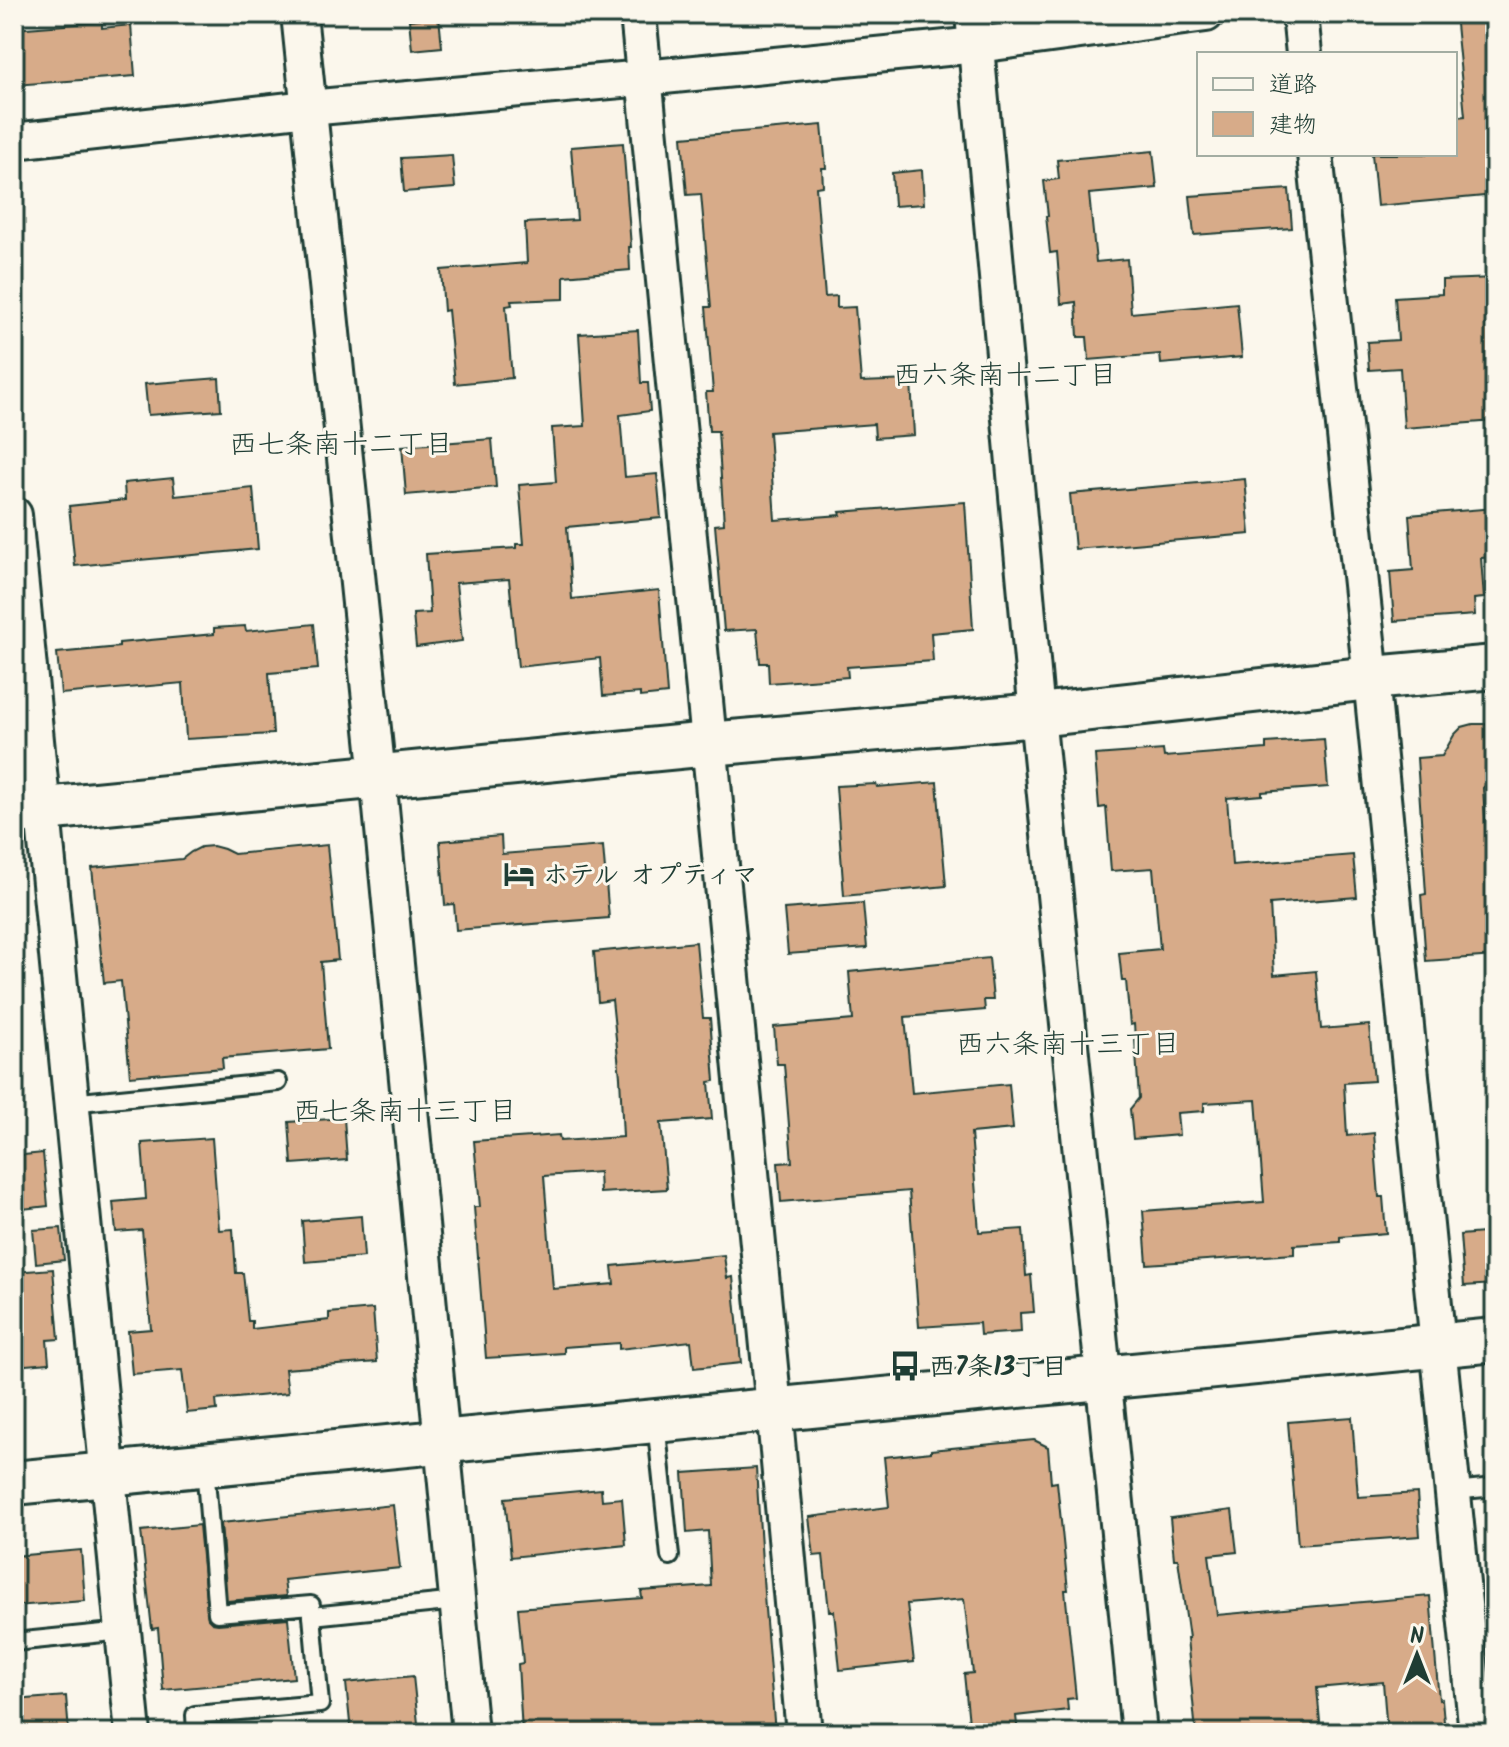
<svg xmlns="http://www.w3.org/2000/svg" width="1509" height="1747" font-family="Kalam,'Klee One',sans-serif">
	<rect width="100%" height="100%" fill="#fbf7ec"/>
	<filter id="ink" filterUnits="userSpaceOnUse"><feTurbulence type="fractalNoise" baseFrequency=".0125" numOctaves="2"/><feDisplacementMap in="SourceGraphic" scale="16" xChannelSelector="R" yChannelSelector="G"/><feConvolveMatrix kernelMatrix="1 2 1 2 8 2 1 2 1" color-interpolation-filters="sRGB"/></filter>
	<g filter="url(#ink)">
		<g fill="#d7ab89" stroke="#1f3d34" stroke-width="2">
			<polygon points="1455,14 1495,14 1495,195 1377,206 1372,154 1455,154 1455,117 1465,116"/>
			<polygon points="439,17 442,47 412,50 409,20"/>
			<polygon points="102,22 102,28 131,25 135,76 14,85 14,29"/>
			<polygon points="822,125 826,168 822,168 823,186 816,187 825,297 837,296 837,308 855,307 861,382 911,380 914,435 875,438 874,424 769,432 775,520 841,515 840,512 965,502 973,629 931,633 933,661 847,667 848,677 769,683 768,663 760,663 757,629 724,631 715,525 724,524 718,431 709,431 706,392 713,392 706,307 711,307 701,194 687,195 682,137"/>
			<polygon points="623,143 631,247 629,247 630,270 564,276 564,299 511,301 512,305 506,306 512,378 455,384 448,310 444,311 441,270 527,263 525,223 577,220 571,147"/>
			<polygon points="1153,151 1157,188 1089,194 1096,262 1127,259 1131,313 1237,303 1242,357 1161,364 1160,354 1089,360 1087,337 1078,337 1076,302 1061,304 1057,252 1050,253 1046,216 1048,216 1044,181 1059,179 1057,160"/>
			<polygon points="452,155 455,188 404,192 401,158"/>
			<polygon points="922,170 924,204 894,206 892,173"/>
			<polygon points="1289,189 1292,228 1194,235 1190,196"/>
			<polygon points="1495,278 1495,421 1404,428 1400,368 1369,370 1367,342 1398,340 1395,297 1442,294 1442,280"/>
			<polygon points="638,330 641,383 648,383 650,411 620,415 625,477 657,474 661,518 567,527 572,599 659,590 667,694 640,697 640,693 603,696 600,658 518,667 509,579 456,583 462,641 416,647 413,614 430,613 426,554 516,548 516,544 524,544 519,485 556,482 552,428 585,426 579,334"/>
			<polygon points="219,378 221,410 148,415 145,384"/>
			<polygon points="492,439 496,487 406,495 402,446"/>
			<polygon points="173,478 175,496 253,488 258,549 75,566 69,506 125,500 124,483"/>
			<polygon points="1245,479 1250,534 1075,549 1070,494"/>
			<polygon points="1495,508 1495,557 1481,558 1484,598 1474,599 1475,615 1394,621 1390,572 1413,570 1409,515"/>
			<polygon points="314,624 318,669 269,673 273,734 186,739 183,683 61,694 57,653 119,647 119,643 214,634 214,628 245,626 246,631"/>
			<polygon points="1473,724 1485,724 1495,730 1495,776 1483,788 1490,889 1495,889 1495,956 1426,961 1421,895 1426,894 1417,758 1442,756 1454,735 1462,727"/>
			<polygon points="1324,739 1328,787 1262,792 1262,795 1227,798 1232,865 1353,855 1357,897 1270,904 1274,975 1316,971 1321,1029 1369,1025 1374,1081 1344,1083 1347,1136 1374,1133 1379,1197 1383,1197 1386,1233 1340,1237 1340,1242 1294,1245 1294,1254 1147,1264 1143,1211 1264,1202 1256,1100 1204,1103 1204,1111 1177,1113 1179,1135 1133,1139 1130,1109 1139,1098 1134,1024 1130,1025 1126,981 1122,981 1119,953 1160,949 1153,868 1111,871 1106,807 1099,808 1095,755 1163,750 1164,757 1266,749 1266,743"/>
			<polygon points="937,782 946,886 844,896 836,786 876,784 877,787"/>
			<polygon points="501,836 502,854 603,846 609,918 456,930 454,904 445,905 440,841"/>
			<polygon points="327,845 338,960 321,962 328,1049 222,1058 223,1068 130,1076 121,981 104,983 92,868 182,859 191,852 201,847 213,846 224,849 234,854"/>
			<polygon points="863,903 867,948 788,954 784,909"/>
			<polygon points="696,942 703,1018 710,1018 715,1081 709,1082 712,1119 661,1123 667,1189 600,1193 599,1172 544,1176 553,1289 614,1284 612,1266 724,1255 727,1278 733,1277 741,1363 694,1368 691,1341 619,1349 619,1343 564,1347 564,1353 486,1358 474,1207 480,1207 474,1141 559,1135 560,1141 623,1137 620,1077 612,1000 598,1002 594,952"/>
			<polygon points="989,958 993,1000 984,1000 985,1010 905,1017 912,1093 1009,1084 1013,1129 971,1133 979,1232 1023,1229 1026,1276 1031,1275 1034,1312 1020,1313 1021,1332 980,1335 979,1323 919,1327 909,1191 781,1202 778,1163 792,1162 784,1064 777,1064 774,1027 853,1020 849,972"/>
			<polygon points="344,1118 347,1160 292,1164 289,1122"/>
			<polygon points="212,1138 219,1230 233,1229 236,1273 243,1273 248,1321 252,1321 252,1329 329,1320 329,1313 373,1309 377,1362 285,1369 288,1393 216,1400 217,1410 187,1413 182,1370 132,1374 128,1331 151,1329 142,1230 116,1232 113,1202 146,1199 142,1143"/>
			<polygon points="43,1153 48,1206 14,1210 14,1156"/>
			<polygon points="361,1216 364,1257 305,1262 302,1221"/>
			<polygon points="61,1228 64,1260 36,1263 33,1230"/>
			<polygon points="1495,1232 1495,1284 1464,1286 1460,1235"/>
			<polygon points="53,1269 59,1339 47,1340 49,1363 14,1366 14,1272"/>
			<polygon points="1352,1417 1358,1497 1417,1493 1420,1536 1298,1545 1288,1422"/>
			<polygon points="1034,1440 1048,1447 1051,1483 1057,1482 1068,1590 1065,1590 1076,1698 1067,1699 1068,1710 1016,1716 1018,1733 970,1733 964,1674 973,1673 964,1599 907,1604 914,1662 840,1670 834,1611 829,1611 823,1555 814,1556 809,1517 889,1507 884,1457 931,1452 931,1450"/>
			<polygon points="756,1468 765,1609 775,1733 522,1733 518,1664 523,1663 518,1608 642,1598 641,1591 711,1586 708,1531 687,1533 683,1473"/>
			<polygon points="601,1489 602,1500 622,1498 626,1545 511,1557 505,1498"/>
			<polygon points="393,1505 400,1568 284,1580 286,1596 227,1601 221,1523"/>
			<polygon points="1232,1510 1237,1552 1209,1555 1217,1615 1430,1596 1439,1700 1442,1699 1445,1733 1387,1733 1383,1682 1317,1688 1321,1733 1196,1733 1187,1638 1189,1638 1178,1559 1174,1559 1170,1518"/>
			<polygon points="199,1525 208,1619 212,1623 218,1624 288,1618 294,1678 163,1690 158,1628 152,1629 141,1531"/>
			<polygon points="81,1550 85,1601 14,1606 14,1556"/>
			<polygon points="413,1676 419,1733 351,1733 346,1683"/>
			<polygon points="66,1696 69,1733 14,1733 14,1700"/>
		</g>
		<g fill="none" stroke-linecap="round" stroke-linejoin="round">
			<g stroke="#1f3d34" stroke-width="22">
				<g id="service">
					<polyline points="71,1103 278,1082"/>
					<polyline points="656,1422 670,1556"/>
					<polyline points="1453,1491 1495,1487"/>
					<polyline points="312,1616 457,1601"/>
					<polyline points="14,1642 123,1631"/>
					<polyline points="196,1733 195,1715 320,1704 311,1605 217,1613 205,1466"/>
				</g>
			</g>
			<g stroke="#1f3d34" stroke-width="40">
				<g id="minor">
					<polyline points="299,14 378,777 470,1733"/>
					<polyline points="638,14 774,1408 804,1733"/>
					<polyline points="973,14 1037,715 1139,1733"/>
					<polyline points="1300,14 1304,54"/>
					<polyline points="14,141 308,108 644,78 977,45 1206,14"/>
					<polyline points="1315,154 1371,678 1477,1733"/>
					<polyline points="14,515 133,1733"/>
				</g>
			</g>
			<g stroke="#1f3d34" stroke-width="48">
				<g id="tertiary">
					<polyline points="14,812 709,744 1037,715 1371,678 1495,667"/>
					<polyline points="14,1483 1495,1340"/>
				</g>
			</g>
			<use href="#service" stroke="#fbf7ec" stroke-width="16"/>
			<use href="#minor" stroke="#fbf7ec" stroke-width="34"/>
			<use href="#tertiary" stroke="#fbf7ec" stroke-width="42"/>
		</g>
	</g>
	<defs>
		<g id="hotel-bare" transform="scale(2.4)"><path d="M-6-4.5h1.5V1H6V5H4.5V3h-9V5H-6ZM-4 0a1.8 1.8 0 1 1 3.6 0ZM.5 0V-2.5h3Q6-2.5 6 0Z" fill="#1f3d34" stroke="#fbf7ec" stroke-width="2.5" paint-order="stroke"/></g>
		<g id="bus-bare" transform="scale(2.4)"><path d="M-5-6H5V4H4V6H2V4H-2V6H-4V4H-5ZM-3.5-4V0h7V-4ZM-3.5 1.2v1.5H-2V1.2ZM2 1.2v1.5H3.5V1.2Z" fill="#1f3d34" stroke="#fbf7ec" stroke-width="2.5" paint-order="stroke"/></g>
	</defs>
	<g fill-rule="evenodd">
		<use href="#hotel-bare" x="519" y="874"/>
		<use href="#bus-bare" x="905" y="1366"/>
	</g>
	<g text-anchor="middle" stroke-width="6" stroke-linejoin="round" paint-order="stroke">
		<g font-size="26" font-weight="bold" fill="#1f3d34" stroke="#fbf7ec" text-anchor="start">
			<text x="543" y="883">ホテル オプティマ</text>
			<text x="929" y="1375">西7条13丁目</text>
		</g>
		<g font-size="28" fill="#1f3d34" stroke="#fbf7ec">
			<text x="1005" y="384">西六条南十二丁目</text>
			<text x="341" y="453">西七条南十二丁目</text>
			<text x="1068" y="1053">西六条南十三丁目</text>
			<text x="405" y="1120">西七条南十三丁目</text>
		</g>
	</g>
	<rect width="1509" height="1747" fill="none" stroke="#fbf7ec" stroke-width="48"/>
	<rect x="24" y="24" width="1461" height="1699" fill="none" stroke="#1f3d34" stroke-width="3" filter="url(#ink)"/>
	<rect x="1197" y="52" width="260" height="104" fill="#fbf7ec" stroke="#a3ada2" stroke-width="2"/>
	<rect x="1213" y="78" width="40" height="12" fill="#fbf7ec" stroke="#a3ada2" stroke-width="2"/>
	<text x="1269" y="92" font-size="24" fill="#1f3d34">道路</text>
	<rect x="1213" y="112" width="40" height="24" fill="#d7ab89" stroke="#a3ada2" stroke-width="2"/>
	<text x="1269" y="132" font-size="24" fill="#1f3d34">建物</text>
	<g transform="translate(1417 1655)" stroke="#fbf7ec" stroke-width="6" paint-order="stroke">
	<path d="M0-6L14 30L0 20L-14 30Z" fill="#1f3d34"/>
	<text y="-12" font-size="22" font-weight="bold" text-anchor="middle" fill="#1f3d34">N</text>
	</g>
</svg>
